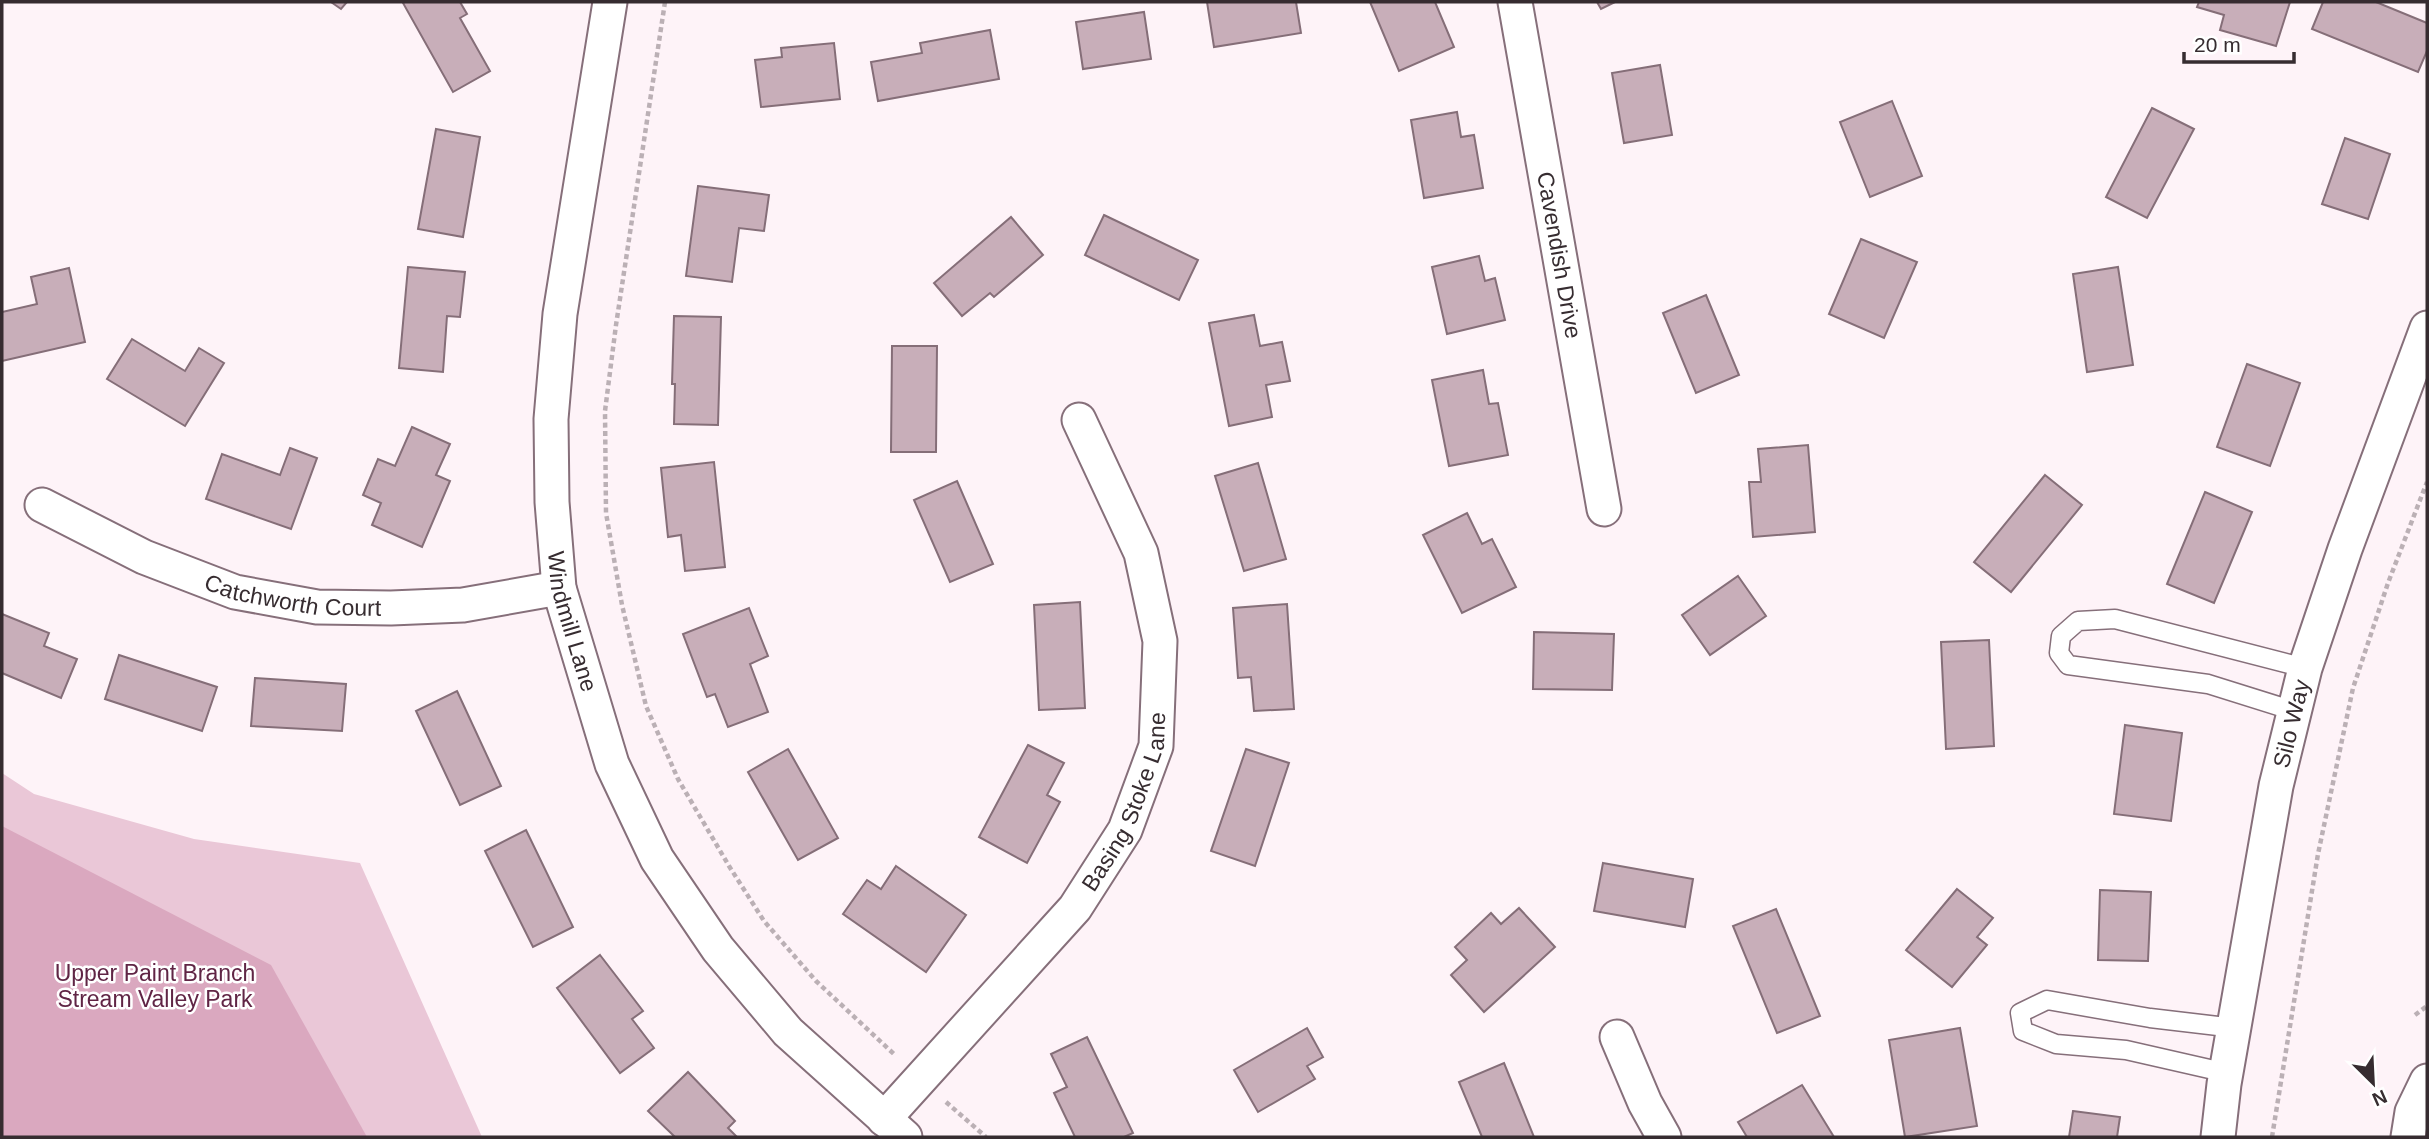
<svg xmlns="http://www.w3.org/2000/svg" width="2429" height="1139" font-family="Helvetica,sans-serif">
	<rect width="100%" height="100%" fill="#fef3f8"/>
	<polygon fill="#eac7d7" points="2,773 34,794 194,839 360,863 482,1137 2,1137"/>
	<polygon fill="#daa8bf" points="2,826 271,965 367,1137 2,1137"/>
	<g fill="#c8aeb9" stroke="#856e78" stroke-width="2">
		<polygon points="331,2 347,2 341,9"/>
		<polygon points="405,2 460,2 467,14 460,18 490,71 453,92 403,3"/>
		<polygon points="1207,2 1296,2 1301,33 1214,47"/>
		<polygon points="1370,2 1435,2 1454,47 1399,71"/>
		<polygon points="1597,2 1615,2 1601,9"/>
		<polygon points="2199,2 2290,2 2276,46 2220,30 2224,15 2197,7"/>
		<polygon points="2323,2 2376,2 2427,23 2427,51 2418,72 2312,29"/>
		<polygon points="1144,12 1151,59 1083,69 1076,22"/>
		<polygon points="990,30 999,79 878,101 871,62 922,53 920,43"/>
		<polygon points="834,43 840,99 761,107 755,60 782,57 781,48"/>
		<polygon points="1660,65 1672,135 1624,143 1612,73"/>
		<polygon points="1892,101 1922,176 1870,197 1840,122"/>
		<polygon points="2152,108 2194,129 2147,218 2106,197"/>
		<polygon points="1457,112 1461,137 1474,135 1483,188 1424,198 1411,120"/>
		<polygon points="436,129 480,137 463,237 418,229"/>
		<polygon points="2345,138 2390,154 2368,219 2322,204"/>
		<polygon points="698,186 769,195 764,231 739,228 732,282 686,276"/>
		<polygon points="1104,215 1198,260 1179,300 1085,255"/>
		<polygon points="1011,217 1043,255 994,297 990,293 962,316 934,283"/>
		<polygon points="1861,239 1917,262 1884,338 1829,314"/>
		<polygon points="1479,256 1485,281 1495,278 1505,320 1447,334 1432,267"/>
		<polygon points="408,267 465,272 460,317 447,316 443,372 399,368"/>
		<polygon points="2118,267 2133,365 2087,372 2073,274"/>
		<polygon points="69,268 85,342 2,361 2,312 37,304 31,277"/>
		<polygon points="1706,295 1739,375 1696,393 1663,313"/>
		<polygon points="1254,315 1260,346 1282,342 1290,381 1266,385 1272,417 1229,426 1209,323"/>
		<polygon points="674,316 721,317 718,425 674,424 675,384 672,384"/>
		<polygon points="132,339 185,371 199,348 224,363 185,426 107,379"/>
		<polygon points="892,346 937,346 936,452 891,452"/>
		<polygon points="2247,364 2300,383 2270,466 2217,447"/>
		<polygon points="1483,370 1489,404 1498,403 1508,455 1449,466 1432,380"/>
		<polygon points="412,427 450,444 436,475 450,481 422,547 372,525 381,503 363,495 378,459 395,466"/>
		<polygon points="1808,445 1815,532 1753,537 1749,482 1761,482 1758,449"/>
		<polygon points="290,448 317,458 291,529 206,499 222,454 280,475"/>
		<polygon points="714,462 725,567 685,571 681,535 668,537 661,468"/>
		<polygon points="1258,463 1286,559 1244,571 1215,476"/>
		<polygon points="2045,475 2082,505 2011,592 1974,562"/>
		<polygon points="957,481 993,564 950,582 914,500"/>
		<polygon points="2205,492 2252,512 2214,603 2167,584"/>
		<polygon points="1467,513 1482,544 1492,539 1516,587 1462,613 1423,535"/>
		<polygon points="1738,576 1766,616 1710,655 1682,615"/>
		<polygon points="1080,602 1085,708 1039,710 1034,605"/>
		<polygon points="1287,604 1294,709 1254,711 1251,677 1238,678 1233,608"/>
		<polygon points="749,608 768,656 750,664 768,712 728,727 715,694 707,697 683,634"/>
		<polygon points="2,614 49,633 44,646 77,659 61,698 2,673"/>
		<polygon points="1534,632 1614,634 1612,690 1533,689"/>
		<polygon points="1989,640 1994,746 1946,749 1941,642"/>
		<polygon points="119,655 217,687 202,731 105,699"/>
		<polygon points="255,678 346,684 342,731 251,726"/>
		<polygon points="457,691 501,786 460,805 416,711"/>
		<polygon points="2125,725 2182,733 2171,821 2114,814"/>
		<polygon points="1028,745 1064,763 1047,795 1060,802 1027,863 979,837"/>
		<polygon points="788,749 838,838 798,860 748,772"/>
		<polygon points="1246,749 1289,763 1255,866 1211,851"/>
		<polygon points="526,830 573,927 533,947 485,851"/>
		<polygon points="1603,863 1693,879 1685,927 1594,911"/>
		<polygon points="896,866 966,915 926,972 843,914 867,880 881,889"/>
		<polygon points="1957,889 1993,918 1977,937 1987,945 1952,987 1906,950"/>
		<polygon points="2100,890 2151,892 2148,961 2098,960"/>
		<polygon points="1519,908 1555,947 1484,1012 1451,975 1467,960 1455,947 1491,913 1501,924"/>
		<polygon points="1776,909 1820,1016 1777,1033 1733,926"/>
		<polygon points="600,955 643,1011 632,1019 654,1048 620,1073 557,988"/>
		<polygon points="1307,1028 1323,1057 1307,1066 1315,1079 1258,1112 1234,1070"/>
		<polygon points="1960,1028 1977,1126 1905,1137 1889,1040"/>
		<polygon points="1087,1037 1133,1133 1124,1137 1075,1137 1054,1093 1067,1087 1051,1054"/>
		<polygon points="1504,1063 1534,1137 1482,1137 1459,1082"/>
		<polygon points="688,1072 735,1121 728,1128 737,1137 672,1137 674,1136 648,1111"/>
		<polygon points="1802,1085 1834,1137 1747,1137 1738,1122"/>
		<polygon points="2073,1111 2120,1117 2117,1137 2069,1137"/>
	</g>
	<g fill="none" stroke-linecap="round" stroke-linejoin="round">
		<g stroke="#866f7a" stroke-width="21">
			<g id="lane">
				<polyline points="2294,711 2208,684 2068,665 2059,653 2061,636 2078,621 2115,619 2305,668"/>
				<polyline points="2227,1073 2126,1050 2056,1044 2023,1031 2020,1013 2047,1000 2150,1018 2235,1028"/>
			</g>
		</g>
		<g stroke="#866f7a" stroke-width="37">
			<g id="street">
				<path id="s1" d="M610 2 560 314 551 419 552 502 559 588 612 764 657 859 718 949 788 1032 905 1137"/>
				<path id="s2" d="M1515 2 1604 509"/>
				<path id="s3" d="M42 505 144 557 235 592 317 607 391 608 463 605 559 588"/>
				<polyline points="1617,1037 1645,1103 1664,1137"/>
				<path id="s4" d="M884 1119 1075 908 1125 830 1156 746 1160 641 1141 553 1079 420"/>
				<path id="s5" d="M2218 1137 2224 1084 2276 786 2305 668 2345 549 2427 328"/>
				<polyline points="2408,1137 2412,1112 2427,1081"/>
			</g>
		</g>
		<g stroke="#bbb0b5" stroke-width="4.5" stroke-dasharray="5 3.5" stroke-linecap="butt">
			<polyline points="665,2 616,325 605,411 606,513 622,605 646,706 678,779 729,866 764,921 816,981 896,1056"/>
			<polyline points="2415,1015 2427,1006"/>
			<polyline points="946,1102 986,1137"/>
			<polyline points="2272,1137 2318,854 2353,688 2388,583 2427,482"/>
		</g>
		<use href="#lane" stroke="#fff" stroke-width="18"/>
		<use href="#street" stroke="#fff" stroke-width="33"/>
	</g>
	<g text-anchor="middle" stroke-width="5" stroke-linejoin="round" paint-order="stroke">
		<g font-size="23" fill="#362c30" stroke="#fff">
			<text dy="8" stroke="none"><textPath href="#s2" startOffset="257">Cavendish Drive</textPath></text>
			<text dy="8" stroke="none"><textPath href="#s3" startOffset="270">Catchworth Court</textPath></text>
			<text dy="8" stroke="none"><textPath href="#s1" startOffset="626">Windmill Lane</textPath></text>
			<text dy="8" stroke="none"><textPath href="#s5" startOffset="420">Silo Way</textPath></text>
			<text dy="8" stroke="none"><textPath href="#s4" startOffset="404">Basing Stoke Lane</textPath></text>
		</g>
		<g font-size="23" fill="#602545" stroke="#fff">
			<text x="155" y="981">Upper Paint Branch<tspan x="155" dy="26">Stream Valley Park</tspan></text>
		</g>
	</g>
	<rect width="2429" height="1139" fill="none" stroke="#362c30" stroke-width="7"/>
	<g transform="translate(2373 1083) rotate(156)" stroke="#ffffff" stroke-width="5" paint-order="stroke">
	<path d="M0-5L12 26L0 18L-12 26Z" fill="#362c30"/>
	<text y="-10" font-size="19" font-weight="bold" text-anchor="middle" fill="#362c30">N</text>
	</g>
	<path d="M2184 52v10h110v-10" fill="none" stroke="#362c30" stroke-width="3.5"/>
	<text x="2194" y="52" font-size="21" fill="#362c30" stroke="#ffffff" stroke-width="5" paint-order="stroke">20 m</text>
</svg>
